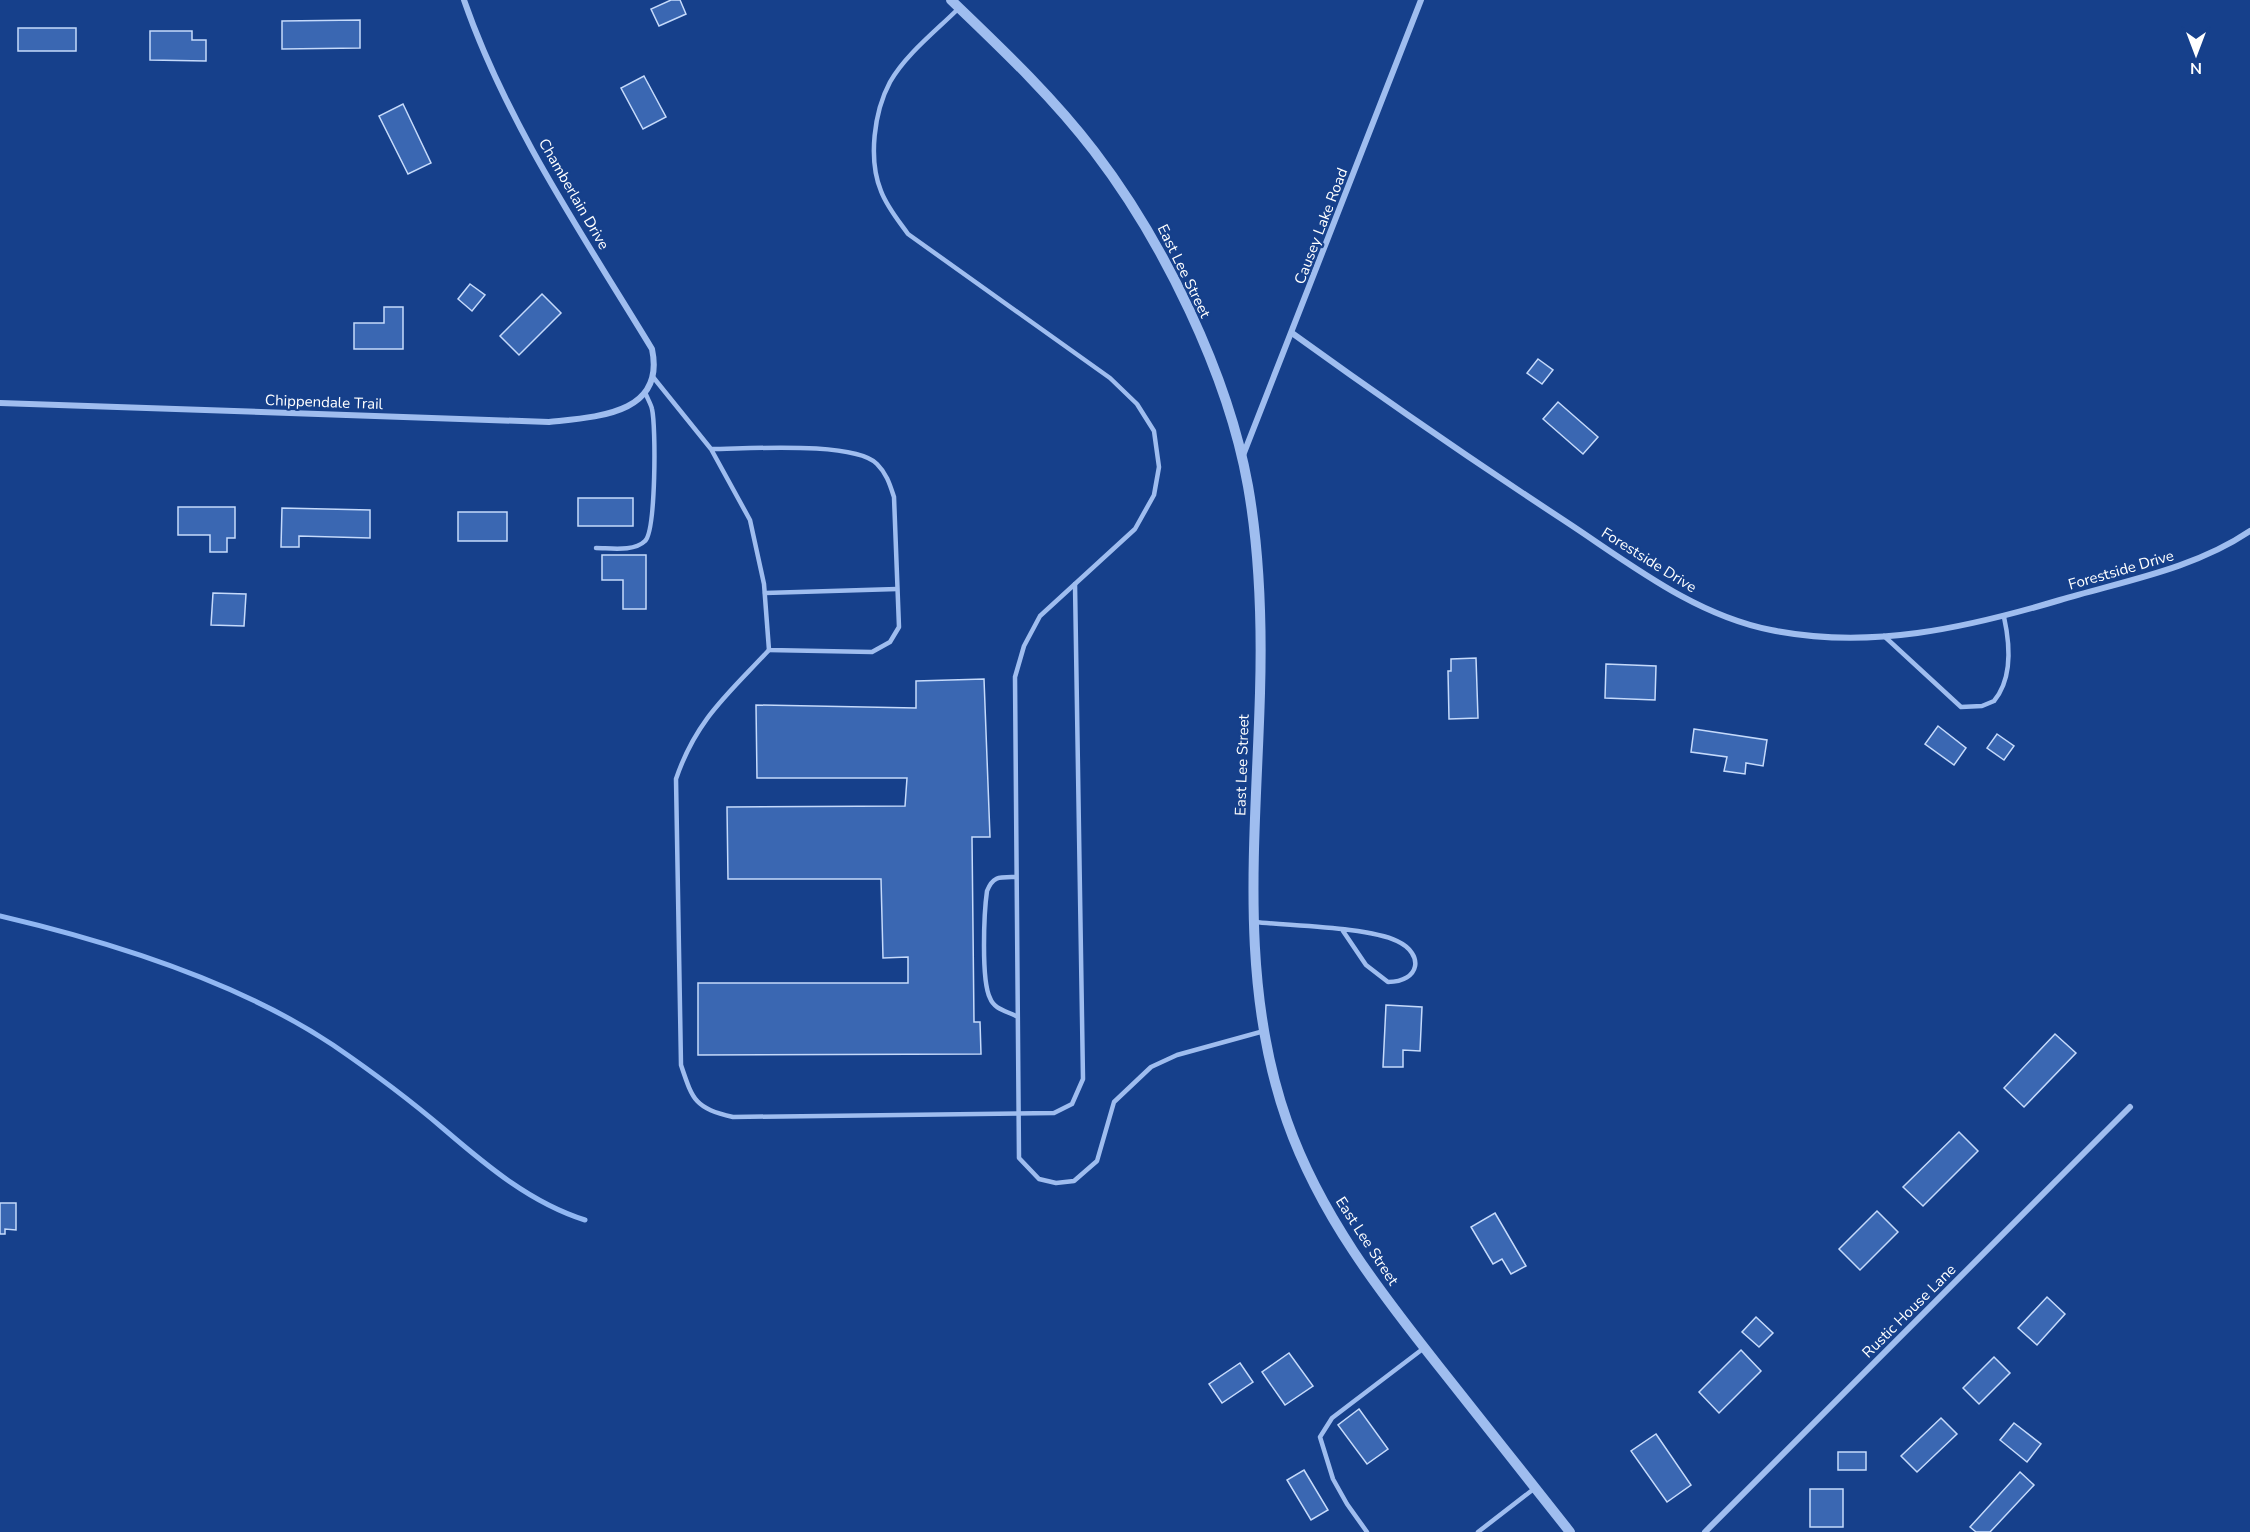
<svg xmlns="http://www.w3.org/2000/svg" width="2250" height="1532" font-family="'Nunito Sans',sans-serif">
	<rect width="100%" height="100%" fill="#16408b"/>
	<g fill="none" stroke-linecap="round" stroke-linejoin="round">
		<path stroke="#91b7f2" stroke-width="5" d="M0 916C111 942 237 981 333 1045 371 1071 410 1100 445 1130 487 1166 531 1203 585 1220"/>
	</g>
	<g fill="#3a67b2" stroke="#c5dafb" stroke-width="1.5">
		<polygon points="671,0 680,0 686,14 659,26 651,9"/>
		<polygon points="360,20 360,48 282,49 282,21"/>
		<rect x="18" y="28" width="58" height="23"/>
		<polygon points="150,31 192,31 192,40 206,40 206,61 150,60"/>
		<polygon points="644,76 666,117 643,129 621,88"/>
		<polygon points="403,104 431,163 408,174 379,116"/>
		<polygon points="470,284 485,295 472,311 458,299"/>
		<polygon points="542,294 561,313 519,355 500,336"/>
		<polygon points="384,307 403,307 403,349 354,349 354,323 384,323"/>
		<polygon points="1538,359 1553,370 1542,384 1527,373"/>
		<polygon points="1558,402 1598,437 1583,454 1543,419"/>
		<rect x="578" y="498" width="55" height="28"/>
		<polygon points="178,507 235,507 235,538 227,538 227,552 210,552 210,535 178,535"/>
		<polygon points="282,508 370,510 370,538 299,536 299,547 281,547"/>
		<rect x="458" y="512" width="49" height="29"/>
		<polygon points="602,555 646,555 646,609 623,609 623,580 602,580"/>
		<polygon points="213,593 246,594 244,626 211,625"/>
		<polygon points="1476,658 1478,718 1449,719 1448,671 1451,671 1451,659"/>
		<polygon points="1606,664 1656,666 1655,700 1605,698"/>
		<polygon points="984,679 990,837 972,837 974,1022 980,1022 981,1054 698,1055 698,983 908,983 908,957 883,958 881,879 728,879 727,807 905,806 907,778 757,778 756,705 916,708 916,681"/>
		<polygon points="1938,726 1966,748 1954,765 1925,744"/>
		<polygon points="1694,729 1767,740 1763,766 1746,763 1745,774 1724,771 1727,757 1691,752"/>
		<polygon points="1997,734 2014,746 2004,760 1987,748"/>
		<polygon points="1386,1005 1422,1007 1420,1051 1403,1050 1403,1067 1383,1067"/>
		<polygon points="2055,1034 2076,1053 2024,1107 2004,1088"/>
		<polygon points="1959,1132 1978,1151 1923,1206 1903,1187"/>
		<polygon points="0,1203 16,1203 16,1230 5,1229 5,1234 0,1234"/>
		<polygon points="1877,1211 1898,1232 1860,1270 1839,1249"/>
		<polygon points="1495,1213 1526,1266 1511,1274 1502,1259 1493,1264 1471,1227"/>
		<polygon points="2047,1297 2065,1314 2037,1345 2018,1328"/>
		<polygon points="1756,1317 1773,1333 1759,1347 1742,1332"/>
		<polygon points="1741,1350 1761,1371 1719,1413 1699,1392"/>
		<polygon points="1289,1353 1313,1386 1285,1405 1262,1372"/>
		<polygon points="1994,1357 2010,1373 1979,1404 1963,1388"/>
		<polygon points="1240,1363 1253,1382 1222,1403 1209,1384"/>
		<polygon points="1359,1409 1388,1449 1367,1464 1338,1425"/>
		<polygon points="1941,1418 1957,1434 1917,1472 1901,1456"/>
		<polygon points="2014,1423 2041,1444 2027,1462 2000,1440"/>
		<polygon points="1656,1434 1691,1485 1667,1502 1631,1451"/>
		<rect x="1838" y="1452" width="28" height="18"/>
		<polygon points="1304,1470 1328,1510 1311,1520 1287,1480"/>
		<polygon points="2020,1472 2034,1485 1990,1532 1976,1532 1970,1527"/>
		<rect x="1810" y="1489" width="33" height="38"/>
	</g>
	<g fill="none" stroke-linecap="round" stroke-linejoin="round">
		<g stroke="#9fbdef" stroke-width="4.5">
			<path d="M959 8C937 30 906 54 890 82 874 112 868 159 881 191 887 207 898 220 908 234L1110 378 1137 404 1154 431 1159 467 1154 495 1135 529 1040 616 1024 646 1015 677 1019 1158 1039 1179 1056 1183 1074 1181 1097 1161 1114 1102 1151 1067 1177 1055 1264 1031"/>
			<path d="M653 377 711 449 750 520 764 584 769 650 872 652 890 642 899 627 894 497C890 485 887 474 877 464 854 441 747 449 711 449"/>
			<path d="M596 548C610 548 634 552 645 541 656 531 656 426 652 409 651 404 647 398 645 392"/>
			<polyline points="765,593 897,589"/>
			<path d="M1884 636 1961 707 1982 706 1994 701C2013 678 2010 644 2004 617"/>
			<path d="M769 650C727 695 696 720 676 779L681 1065C693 1101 695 1108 733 1117L1054 1113 1072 1104 1083 1079 1075 584"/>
			<path d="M1015 877C999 877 993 876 987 891 984 912 981 980 990 998 994 1009 1006 1011 1016 1016"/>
			<path d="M1255 922C1291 926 1368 927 1397 941 1425 954 1420 982 1388 982L1366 965 1343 931"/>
			<polyline points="1367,1532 1347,1504 1333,1479 1320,1437 1332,1418 1424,1348"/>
			<polyline points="1478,1532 1535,1488"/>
		</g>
		<g stroke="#9fbdef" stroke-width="6">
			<path d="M1292 333C1382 398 1472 460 1565 521 1629 563 1694 615 1771 630 1870 650 1966 628 2060 600 2124 581 2194 569 2250 531"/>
			<path d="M0 403 549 422C595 417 666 415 652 349 584 237 507 124 464 0"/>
			<polyline points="1242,458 1421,0"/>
			<polyline points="1705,1532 2130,1107"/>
		</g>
		<path stroke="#9fbdef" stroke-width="10" d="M951 0C1001 48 1052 96 1094 151 1163 241 1228 374 1248 486 1260 554 1262 624 1260 693 1256 837 1238 982 1287 1121 1320 1215 1380 1292 1441 1369 1484 1423 1527 1478 1570 1532"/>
	</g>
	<g text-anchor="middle" stroke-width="4.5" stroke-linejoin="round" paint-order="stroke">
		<g font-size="15" fill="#fff" stroke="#16408b">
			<text transform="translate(574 194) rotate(60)" y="5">Chamberlain Drive</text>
			<text transform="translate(1321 226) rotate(-69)" y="5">Causey Lake Road</text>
			<text transform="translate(1184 271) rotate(64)" y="5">East Lee Street</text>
			<text transform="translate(324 402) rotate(2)" y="5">Chippendale Trail</text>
			<text transform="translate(1649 560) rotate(32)" y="5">Forestside Drive</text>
			<text transform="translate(2121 570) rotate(-16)" y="5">Forestside Drive</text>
			<text transform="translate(1242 765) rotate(-88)" y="5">East Lee Street</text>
			<text transform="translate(1367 1241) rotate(57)" y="5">East Lee Street</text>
			<text transform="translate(1909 1311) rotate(-45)" y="5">Rustic House Lane</text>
		</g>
	</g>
	<g transform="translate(2196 54) rotate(180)" stroke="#16408b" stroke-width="4.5" paint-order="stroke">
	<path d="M0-4.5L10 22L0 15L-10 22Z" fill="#ffffff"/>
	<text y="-9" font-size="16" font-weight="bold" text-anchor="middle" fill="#ffffff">N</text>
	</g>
</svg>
